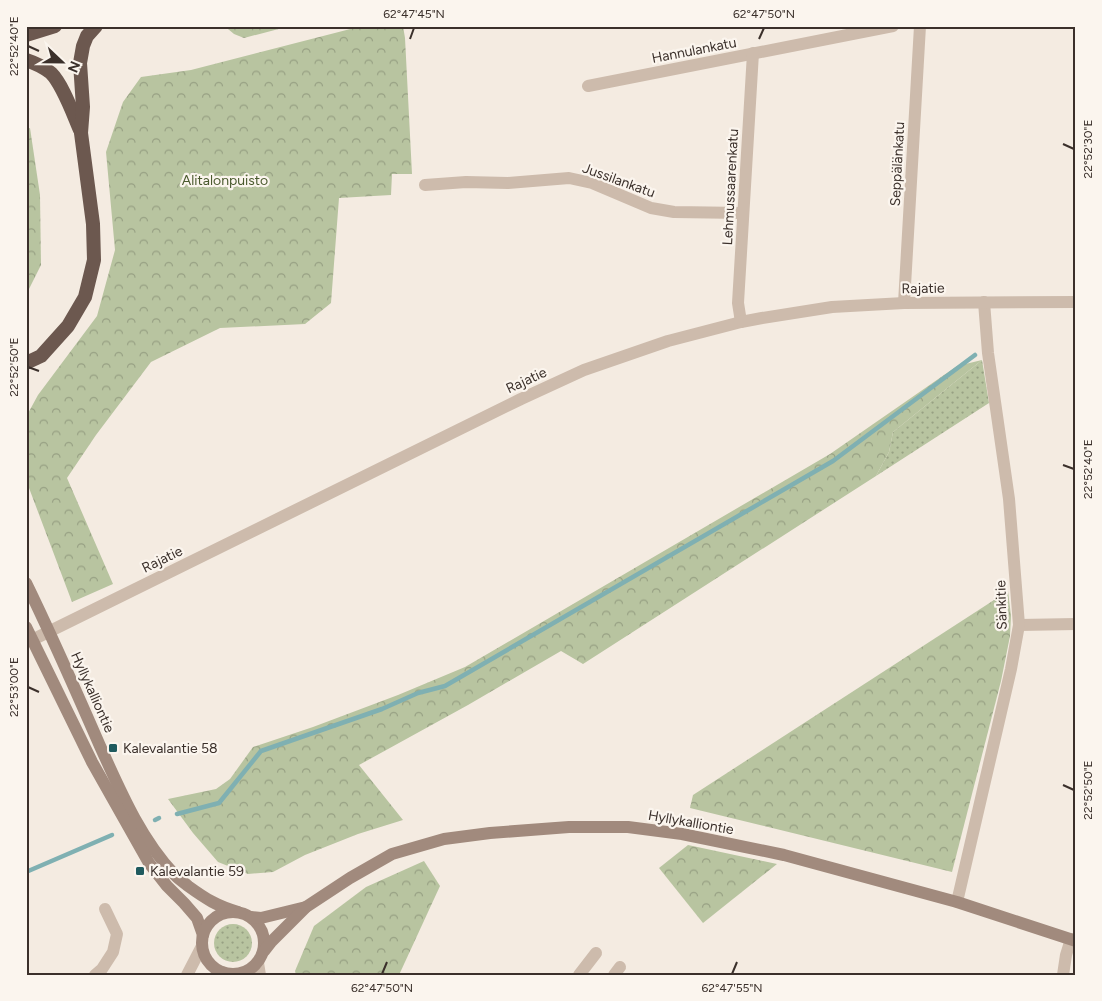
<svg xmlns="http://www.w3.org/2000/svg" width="1102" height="1001" font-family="Figtree,sans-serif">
	<defs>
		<pattern id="grass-dots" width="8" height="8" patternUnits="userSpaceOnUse" patternTransform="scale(1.25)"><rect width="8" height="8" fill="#b8c4a0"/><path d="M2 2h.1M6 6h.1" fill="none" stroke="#97a083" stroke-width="1.8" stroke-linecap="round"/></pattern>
		<pattern id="forest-crowns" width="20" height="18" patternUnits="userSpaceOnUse" patternTransform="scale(1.25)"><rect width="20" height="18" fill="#b8c4a0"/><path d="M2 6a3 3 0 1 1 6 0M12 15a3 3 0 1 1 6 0" fill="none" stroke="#97a083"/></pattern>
	</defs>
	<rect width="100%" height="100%" fill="#f4ebe1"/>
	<g fill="url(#grass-dots)">
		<polygon points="982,360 989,403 876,476 889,452 893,432"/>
		<circle cx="233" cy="943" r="19"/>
	</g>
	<g fill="url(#forest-crowns)">
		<polygon points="229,26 290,26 244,38 234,34 228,29"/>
		<polygon points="362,26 403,26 405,38 412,174 392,174 391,195 339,198 331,303 305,324 220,328 151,362 96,435 67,478 113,584 72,602 26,480 26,417 38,395 97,316 115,250 106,152 123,102 141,77 191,70"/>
		<polygon points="30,128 40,195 41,265 26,295 26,129"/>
		<polygon points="982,360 893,432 889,452 876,476 583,664 561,651 468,705 359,765 403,820 358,834 305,855 273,872 248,874 218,862 193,833 168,799 216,789 230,779 253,747 313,727 398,695 465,667 830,454 957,366"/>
		<polygon points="1008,591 1011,616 1010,636 1001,681 952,872 690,808 693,795"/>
		<polygon points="688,845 777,864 703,923 659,868"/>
		<polygon points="424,861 440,886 399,975 296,975 295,971 314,926 366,887"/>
	</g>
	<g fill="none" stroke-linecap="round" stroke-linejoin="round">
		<g stroke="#7fb0b2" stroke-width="4.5">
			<polyline points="177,814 219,803 261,751 382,709 418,693 445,686 833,461 975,355"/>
			<polyline points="155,820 159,818"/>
			<polyline points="26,872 112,835"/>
		</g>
		<g stroke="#cdbbac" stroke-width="12">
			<polyline points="588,86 893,26"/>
			<polyline points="425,185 466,182 508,183 569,178 592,183 651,208 674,212 743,213"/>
			<polyline points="904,303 920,26"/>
			<polyline points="741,322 738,303 753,53"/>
			<polyline points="1019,625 1076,624"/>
			<polyline points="957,902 1011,669 1019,625 1009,499 988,353 984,302"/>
			<polyline points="258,963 260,975"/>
			<polyline points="95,975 102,969 113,952 117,934 105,909"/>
			<polyline points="579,975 596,953"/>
			<polyline points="614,975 620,967"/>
			<polyline points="1063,975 1066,955 1071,939"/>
		</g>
		<g stroke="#cdbbac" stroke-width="12">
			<polyline points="32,640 521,399 584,370 668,341 741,322 762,318 832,307 904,303 1076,302"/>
			<polyline points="187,975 202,946"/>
			<polyline points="216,975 222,972"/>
		</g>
		<g stroke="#a18a7d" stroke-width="12">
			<path d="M26 583C52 636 76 691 100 746 120 790 140 838 174 874 178 879 184 882 188 886 206 899 217 906 238 912"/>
			<polyline points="26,627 92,762 149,863 167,886 184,903 197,918 203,935"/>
			<circle cx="233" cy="943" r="31"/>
			<polyline points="251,917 261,918 306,907"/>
			<polyline points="264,951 271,942 306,907 350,878 392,854 444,839 490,833 569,827 628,827 682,834 784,855 957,902 1076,941"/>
		</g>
		<g stroke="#6c584f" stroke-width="14">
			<polyline points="26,35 55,26"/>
			<path d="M26 60C35 63 44 67 51 73 63 85 73 114 80 130"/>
			<polyline points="26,363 41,356 68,326 85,297 94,260 93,224 81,133 83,107 80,63 83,46 87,36 96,26"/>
		</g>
	</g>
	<path fill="none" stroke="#3b302b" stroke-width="2" d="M410 39 414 28M759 39 764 28M28 46 39 51M1063 144 1074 149M28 367 39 371M1063 465 1074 469M28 687 39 692M1063 785 1074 790M382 974 387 962M732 974 737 962"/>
	<g fill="#1f5a5e" stroke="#fbf5ee" stroke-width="2">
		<rect x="108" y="743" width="10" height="10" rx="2.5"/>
		<rect x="135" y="866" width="10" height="10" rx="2.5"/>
	</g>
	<g text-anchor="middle" stroke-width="4.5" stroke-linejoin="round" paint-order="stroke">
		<g font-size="14" fill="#3b302b" stroke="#fbf5ee">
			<text transform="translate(694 50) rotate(-11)" y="5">Hannulankatu</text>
			<text transform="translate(897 164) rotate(-87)" y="5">Seppälänkatu</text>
			<text transform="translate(619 180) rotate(20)" y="5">Jussilankatu</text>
			<text transform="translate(730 187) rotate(-87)" y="5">Lehmussaarenkatu</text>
			<text transform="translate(923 288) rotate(-1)" y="5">Rajatie</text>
			<text transform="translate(526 380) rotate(-25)" y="5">Rajatie</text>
			<text transform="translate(162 559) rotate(-26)" y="5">Rajatie</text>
			<text transform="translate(1001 605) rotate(-92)" y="5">Sänkitie</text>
			<text transform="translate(93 692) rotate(66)" y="5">Hyllykalliontie</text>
			<text transform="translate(691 822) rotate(10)" y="5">Hyllykalliontie</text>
		</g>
		<g font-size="14" fill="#4a5a2e" stroke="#fbf5ee">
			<text x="225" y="185">Alitalonpuisto</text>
		</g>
		<g font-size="14" fill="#3b302b" stroke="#fbf5ee" text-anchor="start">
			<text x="123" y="753">Kalevalantie 58</text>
			<text x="150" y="876">Kalevalantie 59</text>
		</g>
	</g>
	<rect width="1102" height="1001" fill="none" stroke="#fbf5ee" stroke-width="55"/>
	<g transform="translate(62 62) rotate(112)" stroke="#fbf5ee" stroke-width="4" paint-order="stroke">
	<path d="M0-4L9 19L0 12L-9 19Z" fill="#3b302b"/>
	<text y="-8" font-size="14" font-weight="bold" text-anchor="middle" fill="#3b302b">N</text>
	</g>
	<rect x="28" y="28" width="1046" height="946" fill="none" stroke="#3b302b" stroke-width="2"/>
	<g font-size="12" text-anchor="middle" fill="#3b302b">
		<text x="414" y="18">62°47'45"N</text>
		<text x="764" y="18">62°47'50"N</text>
		<text transform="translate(14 46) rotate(-90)" y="4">22°52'40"E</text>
		<text transform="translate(1088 149) rotate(-90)" y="4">22°52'30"E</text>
		<text transform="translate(14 367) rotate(-90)" y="4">22°52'50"E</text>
		<text transform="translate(1088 469) rotate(-90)" y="4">22°52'40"E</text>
		<text transform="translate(14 687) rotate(-90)" y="4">22°53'00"E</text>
		<text transform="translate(1088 790) rotate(-90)" y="4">22°52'50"E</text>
		<text x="382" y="992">62°47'50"N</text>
		<text x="732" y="992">62°47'55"N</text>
	</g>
</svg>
